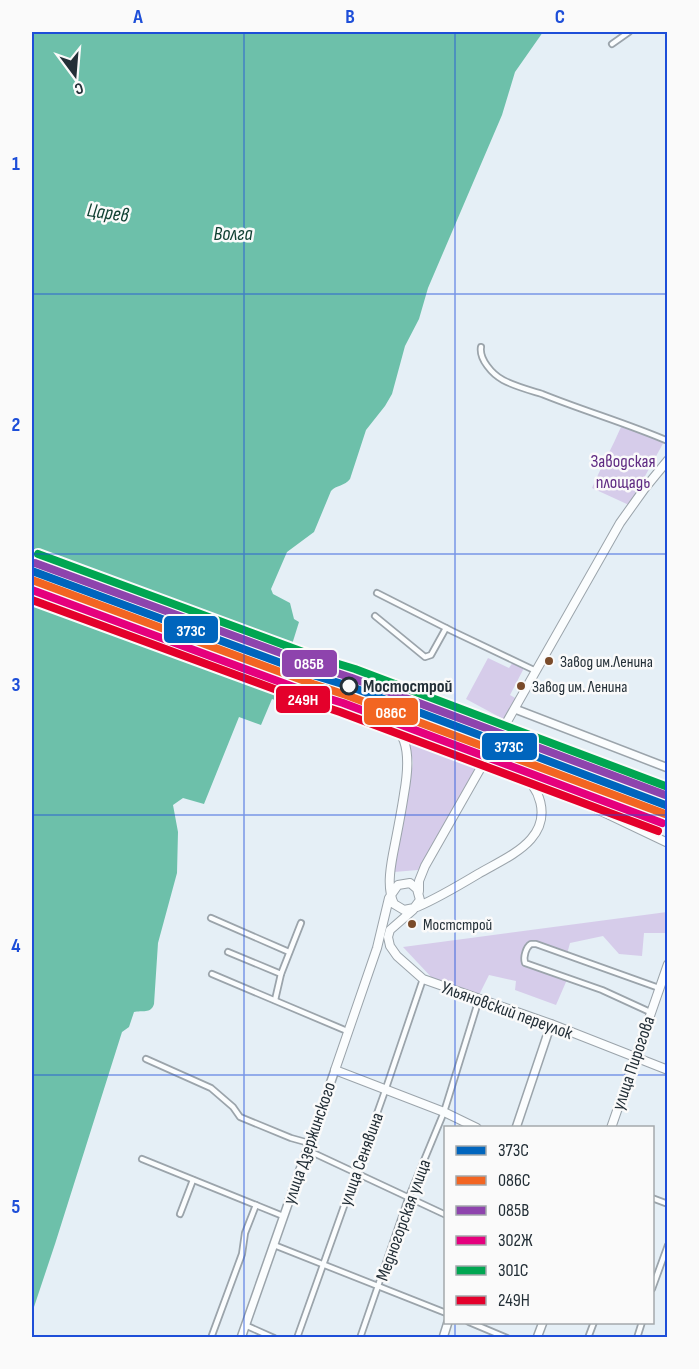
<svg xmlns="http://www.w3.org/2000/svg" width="699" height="1369" font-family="'Sofia Sans Condensed',sans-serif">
	<rect width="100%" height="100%" fill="#e5eff6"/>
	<g fill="#d6ccea">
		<path d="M621 427 665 440 629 505 592 488C601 467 612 448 621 427Z"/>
		<polygon points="488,658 509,668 513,662 524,668 510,695 517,699 505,720 466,699"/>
		<polygon points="422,733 482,762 418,870 394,872 413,763 409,742"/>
		<polygon points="667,912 667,933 644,933 642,956 619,954 603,936 570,943 567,954 529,941 523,960 525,962 569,975 556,1005 515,990 516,981 489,975 479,995 433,979 403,947"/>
	</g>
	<path fill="#6dc0aa" d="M32 32H543L515 72 502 115 428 288 419 319 405 346 392 394 385 406 366 430 350 479C345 486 336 485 331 491L314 532 287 552 271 589 273 594 290 603 294 619 299 622 289 654 279 664 275 673C277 684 286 689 281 702L272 699 261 725 239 717 204 804 183 798 173 805 178 832 177 873 158 943 154 1004C151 1014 142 1010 134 1012L129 1027 122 1032 55 1244 32 1313Z"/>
	<polygon fill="#e5eff6" points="32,569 284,662 278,673 32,581"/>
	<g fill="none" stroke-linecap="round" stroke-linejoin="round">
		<g stroke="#9ba4ab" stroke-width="8">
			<g id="street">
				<polyline points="612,44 629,32"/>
				<path d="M481 347C479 359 492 374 503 380 514 386 529 390 542 394 584 411 626 423 668 441"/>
				<polyline points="377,593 452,631 536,671"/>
				<polyline points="375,616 425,657 431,655 446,628"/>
				<polyline points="211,918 289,952"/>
				<polyline points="228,952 281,974"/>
				<polyline points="212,974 347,1031"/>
				<polyline points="275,1000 281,974 301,923"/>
				<path d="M650 1012 602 990 525 963C523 957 526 947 531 944H536L659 988"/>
				<polyline points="146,1059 211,1088 233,1107 240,1117 291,1138 309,1143"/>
				<polyline points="307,1150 446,1215"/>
				<polyline points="142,1159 283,1216"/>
				<polyline points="652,1198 668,1204"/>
				<polyline points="180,1214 193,1180"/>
				<polyline points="274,1245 446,1313"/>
				<polyline points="652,1289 668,1245"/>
				<polyline points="469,1322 507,1338"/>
				<polyline points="245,1325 274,1338"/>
				<polyline points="211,1338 242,1254 245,1233 256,1205"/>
				<polyline points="297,1338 385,1091 423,979"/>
				<polyline points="360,1338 408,1199 444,1112 479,999"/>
				<polyline points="588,1338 594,1322"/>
				<polyline points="637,1338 642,1322"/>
			</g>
		</g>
		<g stroke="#9ba4ab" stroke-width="10">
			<g id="secondary">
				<polyline points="515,709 668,768"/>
				<polyline points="516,1128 551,1024"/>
				<polyline points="241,1338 335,1070"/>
				<polyline points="443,1338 448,1322"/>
				<polyline points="537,1338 543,1322"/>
			</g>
		</g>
		<g stroke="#9ba4ab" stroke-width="10">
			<g id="primary">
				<polyline points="32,574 266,661 372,705"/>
				<path d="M368 703C408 728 412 749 404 794 401 814 397 834 393 854 390 870 387 889 394 904L404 910 414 908 420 900 417 889 410 883 398 885 389 898 377 948 335 1070 444 1112 477 1128"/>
				<polyline points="383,710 475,752"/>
				<polyline points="498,762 668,843"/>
				<polyline points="419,891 419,881 425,866 620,523 645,488 668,460"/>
				<path d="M417 907C438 898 458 886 478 874 495 864 518 854 531 839 551 816 540 787 519 772"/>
				<polyline points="413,910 390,930 388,937 390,946 397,956 423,979 551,1024 668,1070"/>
				<polyline points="611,1128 668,964"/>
			</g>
		</g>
		<use href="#street" stroke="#fbfdfe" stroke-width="4.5"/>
		<use href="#secondary" stroke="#fbfdfe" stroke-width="7"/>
		<use href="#primary" stroke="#fbfdfe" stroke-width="8"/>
		<g stroke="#9ba4ab" stroke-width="10" stroke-linecap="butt">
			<polyline id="primary-bridge" points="475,752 498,762"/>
		</g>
		<use href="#primary-bridge" stroke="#fbfdfe" stroke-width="8"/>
		<g stroke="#fafafa" stroke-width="12">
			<polyline id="rail-1" points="32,571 316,676 349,686 668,806"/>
		</g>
		<g stroke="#fafafa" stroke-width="12">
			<polyline id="rail-2" points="32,580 313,684 346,695 665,814"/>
		</g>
		<g stroke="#fafafa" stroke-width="12">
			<polyline id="rail-3" points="35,563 319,667 352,678 668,796"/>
		</g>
		<g stroke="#fafafa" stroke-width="12">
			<polyline id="rail-4" points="32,590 310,693 343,703 662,823"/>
		</g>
		<g stroke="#fafafa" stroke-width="12">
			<polyline id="rail-5" points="38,554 322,659 355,669 668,787"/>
		</g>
		<g stroke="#fafafa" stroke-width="12">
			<polyline id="rail-6" points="32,600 307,701 340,712 658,831"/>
		</g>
		<use href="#rail-1" stroke="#0065bd" stroke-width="8"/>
		<use href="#rail-2" stroke="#f26522" stroke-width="8"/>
		<use href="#rail-3" stroke="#8e44ad" stroke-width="8"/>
		<use href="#rail-4" stroke="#e5007d" stroke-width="8"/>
		<use href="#rail-5" stroke="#00a651" stroke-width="8"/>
		<use href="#rail-6" stroke="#e4002b" stroke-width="8"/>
	</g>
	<path fill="none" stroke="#1d4ed8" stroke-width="1.5" stroke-opacity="0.55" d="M244 32V1338M455 32V1128M32 294H668M32 554H668M32 815H668M32 1075H668M455 1322V1338"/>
	<g fill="#7a4b2a" stroke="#fafafa" stroke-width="2">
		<circle cx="549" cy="661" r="5"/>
		<circle cx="521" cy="686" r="5"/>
		<circle cx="412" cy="924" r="5"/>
	</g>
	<circle fill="#fafafa" stroke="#232f37" stroke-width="3" cx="349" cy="686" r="8"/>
	<g text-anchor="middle" stroke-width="5" stroke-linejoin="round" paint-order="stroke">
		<g font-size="16" fill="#232f37" stroke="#fafafa" text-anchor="start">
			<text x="560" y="667">Завод им.Ленина</text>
			<text x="532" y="692">Завод им. Ленина</text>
			<text x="423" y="930">Мостстрой</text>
		</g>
		<g font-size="18" fill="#602c83" stroke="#fafafa">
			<text x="623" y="467">Заводская<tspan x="623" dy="21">площадь</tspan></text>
		</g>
		<g font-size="18" font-weight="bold" fill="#232f37" stroke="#fafafa" text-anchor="start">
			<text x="363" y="692">Мостострой</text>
		</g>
		<g font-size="18" fill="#232f37" stroke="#fafafa">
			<text transform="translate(507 1010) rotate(20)" y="6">Ульяновский переулок</text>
			<text transform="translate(633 1063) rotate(-71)" y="6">улица Пирогова</text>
			<text transform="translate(309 1143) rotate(-71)" y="6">улица Дзержинского</text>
			<text transform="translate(361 1159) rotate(-70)" y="6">улица Сенявина</text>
			<text transform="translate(403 1220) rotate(-70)" y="6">Медногорская улица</text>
		</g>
		<g font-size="20" font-style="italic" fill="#114133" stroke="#fafafa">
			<text transform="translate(108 212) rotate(8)" y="7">Царев</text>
			<text x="233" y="240">Волга</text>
		</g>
	</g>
	<g stroke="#fafafa" stroke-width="2">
		<rect x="163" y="615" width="56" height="29" rx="6" fill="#0065bd"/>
		<rect x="281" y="649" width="57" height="29" rx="6" fill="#8e44ad"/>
		<rect x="275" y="685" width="56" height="29" rx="6" fill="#e4002b"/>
		<rect x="363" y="697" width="56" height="29" rx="6" fill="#f26522"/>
		<rect x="481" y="732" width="57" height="29" rx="6" fill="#0065bd"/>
	</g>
	<g font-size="16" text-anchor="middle" font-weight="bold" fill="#fff">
		<text x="191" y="636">373C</text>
		<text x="309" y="669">085В</text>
		<text x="303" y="705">249Н</text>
		<text x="391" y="718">086С</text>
		<text x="509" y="752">373C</text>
	</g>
	<rect width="699" height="1369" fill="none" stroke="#fafafa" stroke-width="66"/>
	<rect x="444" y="1126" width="210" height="198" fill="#fafafa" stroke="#a4a9ac" stroke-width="1.5"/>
	<rect x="456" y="1146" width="30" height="9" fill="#0065bd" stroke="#a4a9ac" stroke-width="1.5"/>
	<text x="498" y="1156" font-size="18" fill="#232f37">373C</text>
	<rect x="456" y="1176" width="30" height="9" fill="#f26522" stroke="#a4a9ac" stroke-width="1.5"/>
	<text x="498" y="1186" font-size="18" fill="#232f37">086С</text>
	<rect x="456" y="1206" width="30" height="9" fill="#8e44ad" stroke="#a4a9ac" stroke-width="1.5"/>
	<text x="498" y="1216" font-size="18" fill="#232f37">085В</text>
	<rect x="456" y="1236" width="30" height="9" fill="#e5007d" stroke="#a4a9ac" stroke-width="1.5"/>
	<text x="498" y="1246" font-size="18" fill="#232f37">302Ж</text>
	<rect x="456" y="1266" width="30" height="9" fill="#00a651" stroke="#a4a9ac" stroke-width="1.5"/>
	<text x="498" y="1276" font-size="18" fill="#232f37">301С</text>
	<rect x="456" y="1296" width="30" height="9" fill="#e4002b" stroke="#a4a9ac" stroke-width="1.5"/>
	<text x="498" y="1306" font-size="18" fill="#232f37">249Н</text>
	<g transform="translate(75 75) rotate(164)" stroke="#fafafa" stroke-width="4.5" paint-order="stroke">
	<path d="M0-4.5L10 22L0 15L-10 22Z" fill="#232f37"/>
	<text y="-9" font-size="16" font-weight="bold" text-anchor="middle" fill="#232f37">С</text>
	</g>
	<rect x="33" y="33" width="633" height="1303" fill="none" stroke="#1d4ed8" stroke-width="2"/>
	<g font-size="20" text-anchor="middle" font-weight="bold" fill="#1d4ed8">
		<text x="138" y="23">A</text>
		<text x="350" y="23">B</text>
		<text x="560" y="23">C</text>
		<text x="16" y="170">1</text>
		<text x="16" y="431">2</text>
		<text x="16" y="691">3</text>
		<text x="16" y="952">4</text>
		<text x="16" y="1213">5</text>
	</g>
</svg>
